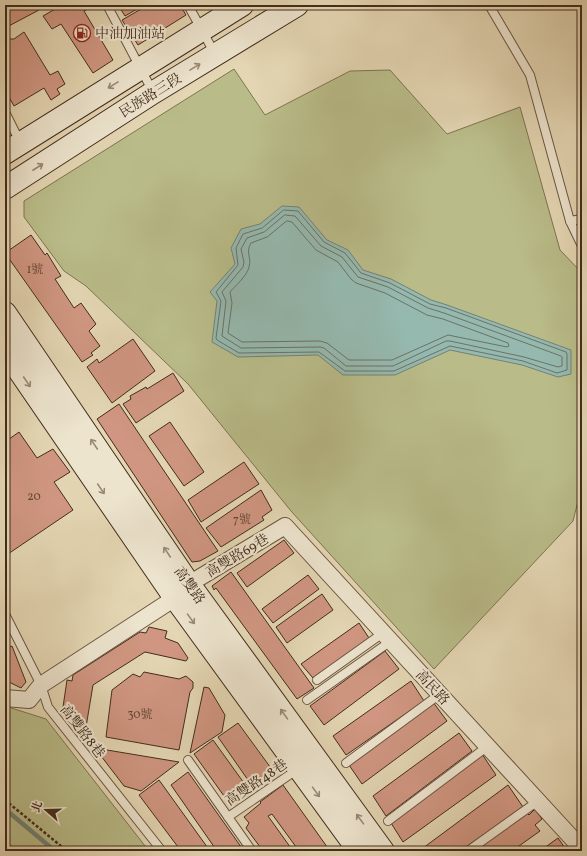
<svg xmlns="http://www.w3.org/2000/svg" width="587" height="856" font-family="Vollkorn,'Noto Serif TC',serif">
	<rect width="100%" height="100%" fill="#e4d6b3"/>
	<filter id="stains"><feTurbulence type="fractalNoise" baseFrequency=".005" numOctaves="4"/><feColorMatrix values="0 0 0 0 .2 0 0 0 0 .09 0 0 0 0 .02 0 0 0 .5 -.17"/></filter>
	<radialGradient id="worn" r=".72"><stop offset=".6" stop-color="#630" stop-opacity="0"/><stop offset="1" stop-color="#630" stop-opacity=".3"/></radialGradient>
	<g fill="#b9bc89" stroke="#7e7453">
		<polygon points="234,69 265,115 350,71 390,70 447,134 520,107 560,250 582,273 582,485 573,521 434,669 291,511 188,384 86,286 64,271 24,217 24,201"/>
		<polygon points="5,706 46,719 149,851 17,851 5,840"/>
	</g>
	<polygon fill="#95b9af" stroke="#748175" points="282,206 299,207 327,240 348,250 363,270 391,279 431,300 447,305 571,350 571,374 558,377 522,365 450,350 395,375 343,375 318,355 238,357 212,342 217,301 210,292 235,264 231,248 241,229 260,224"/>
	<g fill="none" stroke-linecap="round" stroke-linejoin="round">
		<g stroke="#6c7266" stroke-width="1">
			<polygon points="284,210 298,211 324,242 345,253 361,273 390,283 430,304 446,308 566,352 567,354 567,370 557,373 523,361 450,346 394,371 345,371 319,352 239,353 217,340 216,338 221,301 216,292 238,265 236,248 243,234 262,228"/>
			<polygon points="285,215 295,216 321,246 342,257 358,277 388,287 428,308 444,313 561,356 562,357 562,366 558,367 524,357 450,341 446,341 393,366 346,366 324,348 320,347 241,348 222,336 226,301 222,292 243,267 244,262 241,249 247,238 264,232"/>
			<path d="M287 221 292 222 316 250 338 262 351 279 356 283 385 293 427 315 443 319 508 343 509 346 507 347 448 335 392 360H349L327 343 320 341 242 342 228 333 232 303 230 292C236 285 247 276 249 267 252 257 245 253 251 243L267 237Z"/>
		</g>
		<polyline stroke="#748175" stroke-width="4.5" points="5,809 55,851"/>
	</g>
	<g fill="#d09681" stroke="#432c1d">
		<polygon points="11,5 36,5 39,10 5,28 5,8"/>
		<polygon points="62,5 96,5 84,11 113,60 93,73 61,24 52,29 43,16"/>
		<polygon points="118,5 144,5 125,16"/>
		<polygon points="148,5 180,5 186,15 138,45 122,20"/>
		<polygon points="24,32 50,75 58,71 65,84 57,89 60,94 51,100 44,88 14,106 5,90 5,47 7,46 5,39 14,39"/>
		<polygon points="31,235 45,255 47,253 61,276 55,279 74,308 81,303 96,324 89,331 100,346 91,353 93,355 82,362 5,253"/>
		<polygon points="133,339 155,371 112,403 87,367 97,359 99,363"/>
		<polygon points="173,373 184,391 136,423 123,404 131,399 130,396 146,387 147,389"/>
		<polygon points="119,404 218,551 200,561 192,562 97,419"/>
		<polygon points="170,422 204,472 184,486 149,436"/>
		<polygon points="19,432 37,458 53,449 70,472 54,482 73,510 5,556 5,442"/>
		<polygon points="244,462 259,484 201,522 188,500"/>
		<polygon points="261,490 272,510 262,517 264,520 221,547 206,528"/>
		<polygon points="284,540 294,553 247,587 237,573"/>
		<polygon points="231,572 314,688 297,699 216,588 214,590 212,586"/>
		<polygon points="308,575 319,589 273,623 262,609"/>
		<polygon points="322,594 333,610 287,643 276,627"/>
		<polygon points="359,623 369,638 313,678 301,664"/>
		<polygon points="149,627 167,631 165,638 178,643 188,658 186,661 145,652 93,685 85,733 63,707 67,680 72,681 73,675 140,632 146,633"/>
		<polygon points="12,646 26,682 21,688 5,680 5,649"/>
		<polygon points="385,651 399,669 324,725 310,706"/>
		<polygon points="144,672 179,679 186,676 193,682 193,688 190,692 179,750 106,737 112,690 133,674 140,677"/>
		<polygon points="411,681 424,701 346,755 333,736"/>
		<polygon points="204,687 209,688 225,715 222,732 190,753"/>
		<polygon points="433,702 447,721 362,784 349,765"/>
		<polygon points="238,723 276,775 235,802 228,794 224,796 194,754 213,740 244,783 248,780 218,737"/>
		<polygon points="459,733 472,751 386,816 373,796"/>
		<polygon points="95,748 179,762 141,791 124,786"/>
		<polygon points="482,754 496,775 403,842 391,823"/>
		<polygon points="188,772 244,851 217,851 171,785"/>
		<polygon points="159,780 210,851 181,851 139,795"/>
		<polygon points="283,785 330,851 299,851 272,814 268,816 293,851 263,851 246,828 249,823 244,817 261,803 260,802"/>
		<polygon points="508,785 523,807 460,851 419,851"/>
		<polygon points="535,809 542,819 535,825 540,831 512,851 474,851 526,812 529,815"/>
		<polygon points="558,838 567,851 540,851"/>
	</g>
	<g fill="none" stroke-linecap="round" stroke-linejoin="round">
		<g stroke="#6b5642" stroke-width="10">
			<g id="lane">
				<polyline points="107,5 153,92"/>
				<polyline points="188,5 215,54"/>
				<polyline points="489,5 530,75 570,221 582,246"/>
				<polyline points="5,112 20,142"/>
				<polyline points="570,221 582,219"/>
				<polyline points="582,470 582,493"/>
				<polyline points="5,614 41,685 48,707 162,851"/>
				<polyline points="317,680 383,633"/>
				<polyline points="307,700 391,641"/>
				<polyline points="188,760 252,851"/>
				<polyline points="346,763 440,694"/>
				<polyline points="228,817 298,769"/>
				<polyline points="388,821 488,746"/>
				<polyline points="468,851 538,801"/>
			</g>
		</g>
		<g stroke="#6b5642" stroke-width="18">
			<polyline id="street" points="5,698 29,700 41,685 175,598 189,584 285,526 582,849"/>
		</g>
		<g stroke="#432c1d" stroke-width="24">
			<g id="secondary">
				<polyline points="5,153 242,5"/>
				<polyline points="5,188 154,92 297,5"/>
				<polyline points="5,313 189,584 383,851"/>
				<polyline points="5,350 175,598 359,851"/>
			</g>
		</g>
		<polyline stroke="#432c1d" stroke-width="2.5" stroke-dasharray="3 2" stroke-linecap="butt" points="5,800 67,851"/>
		<use href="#lane" stroke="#ede4ce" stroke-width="8"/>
		<use href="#street" stroke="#ede4ce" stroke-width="16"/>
		<use href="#secondary" stroke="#ede4ce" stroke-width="22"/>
	</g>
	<defs><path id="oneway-shaft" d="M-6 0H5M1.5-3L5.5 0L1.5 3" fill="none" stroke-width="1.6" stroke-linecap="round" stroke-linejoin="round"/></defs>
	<g stroke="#988876">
		<use href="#oneway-shaft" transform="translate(195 67) rotate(-31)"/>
		<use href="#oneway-shaft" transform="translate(113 85) rotate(148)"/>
		<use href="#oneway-shaft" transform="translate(38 167) rotate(-33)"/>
		<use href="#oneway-shaft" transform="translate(27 382) rotate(56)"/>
		<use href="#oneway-shaft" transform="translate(94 444) rotate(-124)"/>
		<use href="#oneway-shaft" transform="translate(101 489) rotate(56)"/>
		<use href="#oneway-shaft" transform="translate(167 552) rotate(-124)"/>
		<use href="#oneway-shaft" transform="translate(191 619) rotate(54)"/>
		<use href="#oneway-shaft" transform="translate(284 714) rotate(-126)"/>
		<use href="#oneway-shaft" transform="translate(316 792) rotate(54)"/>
		<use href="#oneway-shaft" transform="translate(360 819) rotate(-126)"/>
	</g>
	<defs>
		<g id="fuel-ring" transform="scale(0.9)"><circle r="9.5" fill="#ede4ce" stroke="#8f2418" stroke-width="1.5"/><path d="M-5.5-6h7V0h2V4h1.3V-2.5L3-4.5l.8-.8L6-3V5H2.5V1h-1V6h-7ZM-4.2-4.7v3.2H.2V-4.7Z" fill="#8f2418"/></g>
	</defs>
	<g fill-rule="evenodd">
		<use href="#fuel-ring" x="82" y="33"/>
	</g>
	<g text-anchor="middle" stroke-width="4" stroke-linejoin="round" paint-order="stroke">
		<g font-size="12" fill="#664636">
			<text x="35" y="273">1號</text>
			<text x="34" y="500">20</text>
			<text x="242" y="523">7號</text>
			<text x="140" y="718">30號</text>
		</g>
		<g font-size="14" fill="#432c1d" stroke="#ede4ce" text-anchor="start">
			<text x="95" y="38">中油加油站</text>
		</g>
		<g font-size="14" fill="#432c1d" stroke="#ede4ce">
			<text transform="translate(150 95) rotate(-32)" y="5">民族路三段</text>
			<text transform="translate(237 555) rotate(-31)" y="5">高雙路69巷</text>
			<text transform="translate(190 585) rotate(55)" y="5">高雙路</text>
			<text transform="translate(433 687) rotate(47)" y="5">高民路</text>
			<text transform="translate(83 731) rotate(52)" y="5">高雙路8巷</text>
			<text transform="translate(256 782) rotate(-34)" y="5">高雙路48巷</text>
		</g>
	</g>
	<rect width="587" height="856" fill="none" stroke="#e4d6b3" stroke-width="20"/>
	<rect x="6" y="6" width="575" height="844" fill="none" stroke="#432c1d" stroke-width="2"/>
	<rect x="10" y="10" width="567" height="836" fill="none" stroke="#432c1d"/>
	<g transform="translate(46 810) rotate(290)" stroke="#ede4ce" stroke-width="3" paint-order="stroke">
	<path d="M0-3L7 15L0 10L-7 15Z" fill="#432c1d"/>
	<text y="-6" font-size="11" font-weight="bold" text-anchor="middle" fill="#432c1d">北</text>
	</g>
	<rect width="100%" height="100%" filter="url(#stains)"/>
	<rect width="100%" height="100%" fill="url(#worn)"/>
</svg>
